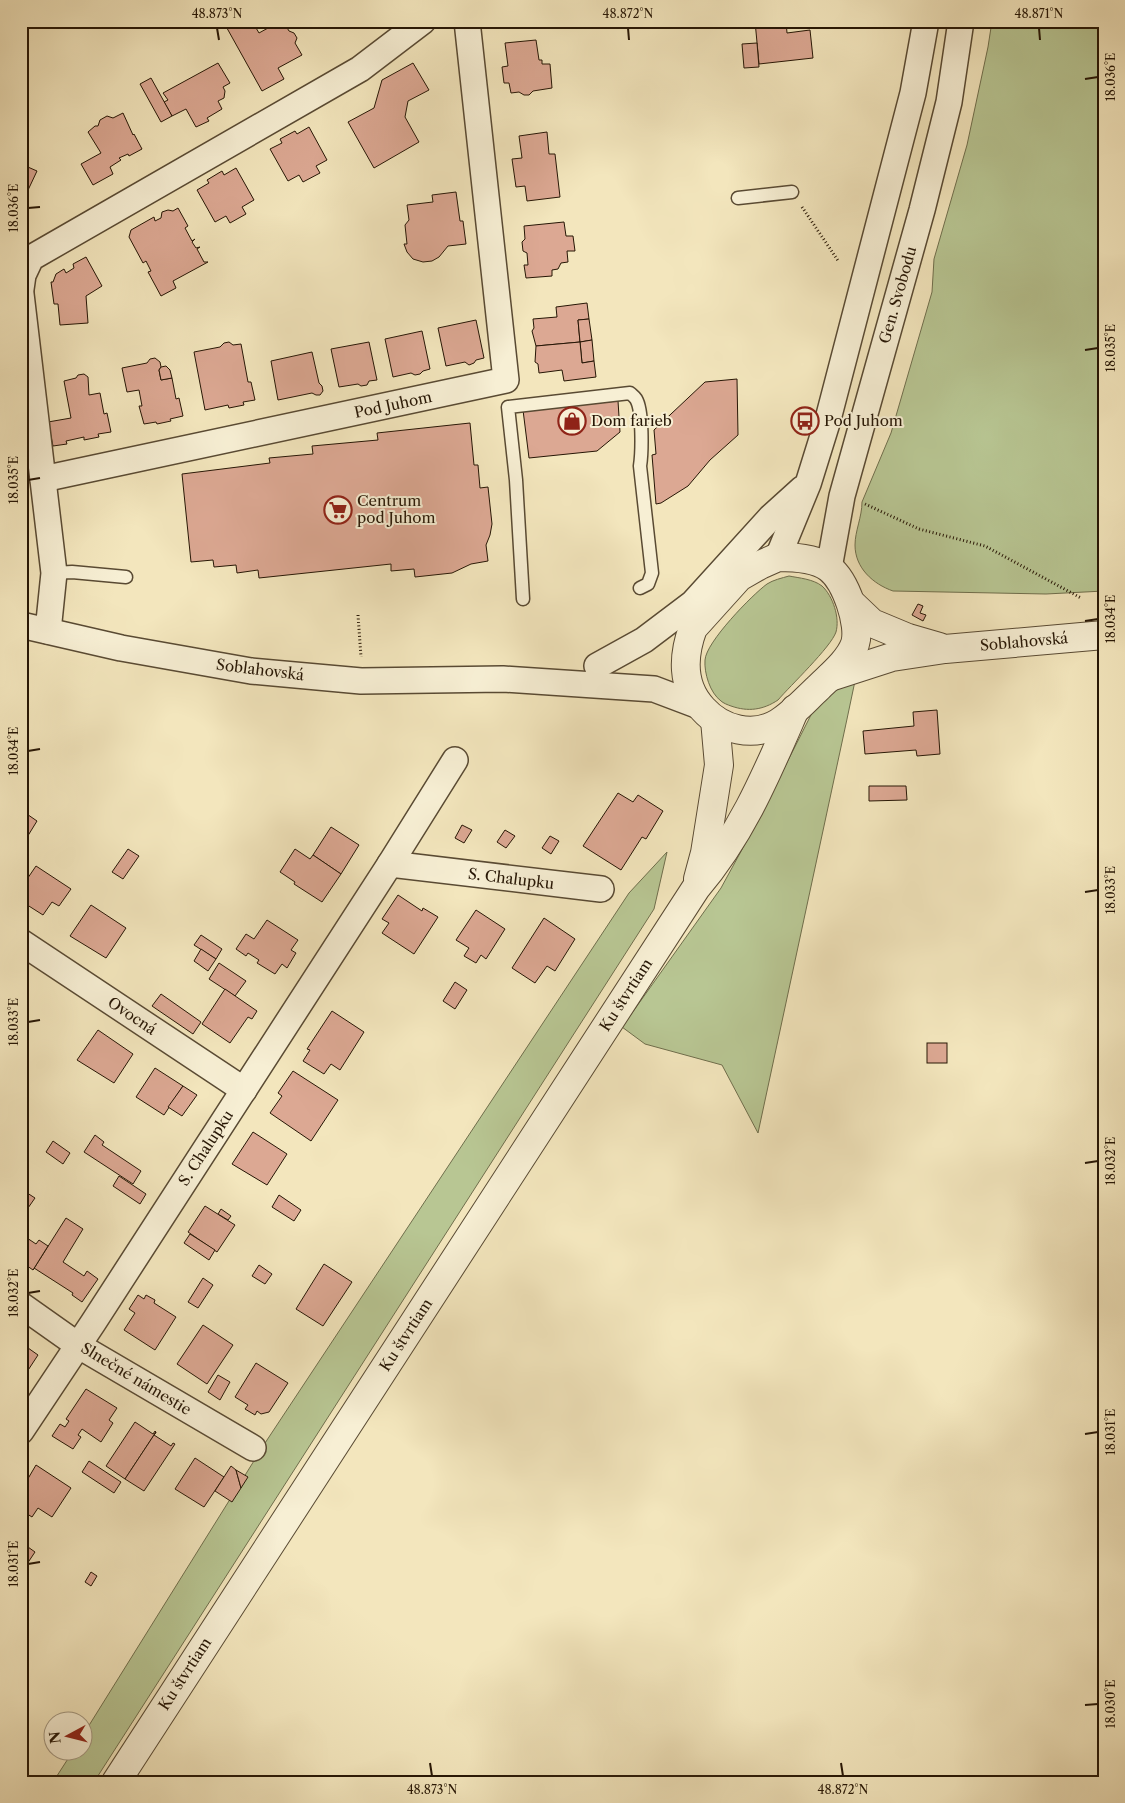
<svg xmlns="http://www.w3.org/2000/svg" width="1125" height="1803" font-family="'Libre Caslon Text',serif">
	<rect width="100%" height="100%" fill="#f3e6bd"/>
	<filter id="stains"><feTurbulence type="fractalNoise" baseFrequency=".004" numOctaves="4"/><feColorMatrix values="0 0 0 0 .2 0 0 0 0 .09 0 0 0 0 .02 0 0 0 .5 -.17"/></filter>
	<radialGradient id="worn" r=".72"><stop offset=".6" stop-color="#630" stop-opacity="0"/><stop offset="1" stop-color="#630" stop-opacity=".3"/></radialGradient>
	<g fill="#b8c693" stroke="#6f6e4c">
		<path d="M992 21H1104V591L1046 594 893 591C873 584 855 568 855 545 855 531 862 517 862 502L891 433 932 292 934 259 967 145 988 47Z"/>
		<path d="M789 576C799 578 813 579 822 586 833 596 840 618 836 632 831 647 790 686 778 700 763 710 748 712 731 706 728 705 723 703 721 701 710 693 704 673 705 660 706 642 752 595 767 584 773 580 782 578 789 576Z"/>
		<polygon points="855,681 847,719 758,1133 722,1065 645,1044 622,1027 721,888 757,822 818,701 829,691"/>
		<polygon points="667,852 654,909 94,1782 53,1782 73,1751 82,1750 83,1735 267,1440 629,893"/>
	</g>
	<g fill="#dca893" stroke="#261605">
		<polygon points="223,21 252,21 259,33 268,28 271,21 283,21 289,31 294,33 297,38 295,43 302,55 278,68 284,79 262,91"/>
		<polygon points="755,21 786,21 787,33 810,30 813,58 759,64"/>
		<polygon points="536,40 539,60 542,60 542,64 550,64 552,88 533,91 529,95 524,95 519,92 511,93 509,83 504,83 502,67 508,66 505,43"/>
		<polygon points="757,43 759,67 744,68 742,44"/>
		<polygon points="218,63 230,83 223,87 225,91 224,98 218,101 222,109 207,118 209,121 196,127 186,109 172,116 164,102 168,100 163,93"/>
		<polygon points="413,63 429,90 408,101 405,117 419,142 374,168 348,122 374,108 382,80"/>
		<polygon points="151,78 172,116 161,122 140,84"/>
		<polygon points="123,113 133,135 134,134 142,149 129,156 128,154 119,158 121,160 110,167 113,174 93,185 81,164 101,153 88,132 95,126 98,126 100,120 107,116 113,118"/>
		<polygon points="309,127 327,160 316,166 320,173 303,182 299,175 288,181 270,149 282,143 280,139 295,131 297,134"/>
		<polygon points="547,132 549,154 555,154 560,197 527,201 525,186 516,187 512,159 522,158 519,136"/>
		<polygon points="21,164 37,171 21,205"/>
		<polygon points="236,168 254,200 242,207 246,214 230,223 226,216 215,222 197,190 209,183 207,180 222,171 224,175"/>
		<polygon points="456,192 460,221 463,221 466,244 448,246 439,257 432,261 423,262 413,259 407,252 404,244 407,244 405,225 409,220 407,205 433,202 432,195"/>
		<polygon points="178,208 188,226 185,228 192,241 195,239 192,242 196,248 200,247 197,249 204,262 208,262 173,281 176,288 161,296 148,272 151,271 146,261 143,263 129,237 131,230 154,217 155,221 161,218 162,212 168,210 173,211"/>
		<polygon points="564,222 566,236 573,236 575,251 567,251 568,262 561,263 558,269 552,270 552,276 526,278 524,265 528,265 527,253 523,251 522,242 525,239 524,226"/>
		<polygon points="86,257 102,286 86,296 88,323 60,325 58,304 54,304 51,282 53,282 56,274 64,269 66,273 74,268 73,264"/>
		<polygon points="587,303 589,319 578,320 580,342 536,346 532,331 534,328 533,319 557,317 556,307"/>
		<polygon points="589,319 592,340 580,342 578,320"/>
		<polygon points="476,320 484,358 476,360 474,363 469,365 465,362 446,366 438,328"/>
		<polygon points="422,331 430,369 423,371 420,374 415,375 411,373 393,377 385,339"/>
		<polygon points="592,340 594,361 582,363 580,342"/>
		<polygon points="229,342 233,345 241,344 248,382 251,382 255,400 243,402 244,405 229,408 228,405 205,410 194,352 220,347 224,343"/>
		<polygon points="369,342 377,380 369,381 367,385 361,386 358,384 339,387 331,349"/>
		<polygon points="580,342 582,363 594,361 596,377 564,381 562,370 539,373 538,364 535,362 536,346"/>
		<polygon points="312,352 319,383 322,386 323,391 320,395 316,395 312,393 278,400 271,361"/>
		<polygon points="155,358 160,362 161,367 159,370 161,380 172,378 176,399 179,398 183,416 170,419 171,421 157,424 156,422 144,424 139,406 142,406 139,390 127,392 122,368 147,363 150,359"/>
		<polygon points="166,366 170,370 172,378 161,380 159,370 161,367"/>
		<polygon points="84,374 88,377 89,395 100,393 104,414 107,413 111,432 98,434 99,437 84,440 84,437 66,441 67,444 53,446 48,422 71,418 64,381 76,378 78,375"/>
		<polygon points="737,379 738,435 710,460 688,486 661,503 656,504 652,455 656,454 654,430 705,382"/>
		<polygon points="618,401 620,432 597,451 529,458 523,410"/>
		<polygon points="470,423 474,465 478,465 480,488 488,487 492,524 490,535 486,545 488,561 471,564 452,573 415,577 414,569 391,571 391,564 259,578 258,570 237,573 236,565 214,567 213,560 191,562 182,474 270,463 269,458 313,454 312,446 378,440 377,433"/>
		<polygon points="918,604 923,606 920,613 926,615 923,621 912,615"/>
		<polygon points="937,710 940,754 917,756 916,750 865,754 863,731 914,726 913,712"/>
		<polygon points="869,786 906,786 907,800 869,801"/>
		<polygon points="618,793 633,802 638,795 663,811 646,839 642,837 621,870 583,846"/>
		<polygon points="21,810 37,821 21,847"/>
		<polygon points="462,825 472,830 464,843 455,838"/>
		<polygon points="331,827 359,845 341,874 313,855"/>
		<polygon points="505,830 515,836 506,848 497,842"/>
		<polygon points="550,836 559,841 551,854 542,848"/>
		<polygon points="128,849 139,856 123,879 112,872"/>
		<polygon points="295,849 310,859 313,855 341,874 322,902 294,884 295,882 280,872"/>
		<polygon points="36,866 71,889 59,906 52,902 43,915 21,901 21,888"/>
		<polygon points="398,895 422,911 423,908 438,917 414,954 382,933 389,923 382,919"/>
		<polygon points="91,905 126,928 106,958 70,936"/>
		<polygon points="476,910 505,929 486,959 481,955 476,963 464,956 469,948 456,940"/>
		<polygon points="544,918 575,939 555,971 547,966 535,983 512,968"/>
		<polygon points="267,920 298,940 291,950 296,953 287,968 282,964 275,974 257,963 259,960 248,953 246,956 236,949 246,934 254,939"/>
		<polygon points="201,935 222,949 216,959 194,945"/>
		<polygon points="201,949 216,959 208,971 194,961"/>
		<polygon points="219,963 246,981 235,996 209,979"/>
		<polygon points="455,982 467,990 455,1009 443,1001"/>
		<polygon points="21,989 28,995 21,1005"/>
		<polygon points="225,989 257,1011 252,1019 248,1017 230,1043 202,1024"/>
		<polygon points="161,994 201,1022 193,1034 152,1006"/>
		<polygon points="332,1011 364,1032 340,1070 331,1064 324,1074 303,1061 310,1050 307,1049"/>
		<polygon points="98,1030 133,1054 114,1083 77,1060"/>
		<rect x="927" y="1043" width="20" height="20"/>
		<polygon points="155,1068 183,1086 164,1115 136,1097"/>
		<polygon points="293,1071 338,1100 311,1141 270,1113 282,1096 278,1093"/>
		<polygon points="183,1086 197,1095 182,1116 168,1107"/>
		<polygon points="253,1132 287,1154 267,1185 232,1164"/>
		<polygon points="95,1135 104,1142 102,1145 141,1171 133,1184 84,1152"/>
		<polygon points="53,1141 70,1153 63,1164 46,1152"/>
		<polygon points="119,1176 146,1194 140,1204 113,1186"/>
		<polygon points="21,1189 35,1198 21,1218"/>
		<polygon points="279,1195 301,1210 294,1221 272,1207"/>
		<polygon points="205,1206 235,1225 217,1252 188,1232"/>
		<polygon points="221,1209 231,1216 228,1220 218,1214"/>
		<polygon points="66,1218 83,1229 63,1262 84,1276 87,1271 98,1279 82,1302 72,1295 73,1293 34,1268 33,1270"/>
		<polygon points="21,1234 36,1244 39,1240 48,1246 33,1270 23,1263 24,1262 21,1260"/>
		<polygon points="190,1234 215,1250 209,1260 184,1243"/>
		<polygon points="324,1264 352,1282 323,1326 296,1309"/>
		<polygon points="259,1265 272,1274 265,1284 252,1276"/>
		<polygon points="203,1278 213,1285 198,1308 188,1302"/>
		<polygon points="138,1295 144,1299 146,1295 155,1300 154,1303 176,1317 155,1350 124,1330 135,1313 129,1309"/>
		<polygon points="203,1325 233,1345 207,1384 177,1364"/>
		<polygon points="21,1343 38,1355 21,1381"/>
		<polygon points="256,1363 288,1383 269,1412 261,1414 257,1411 255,1415 245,1409 248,1405 235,1397"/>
		<polygon points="218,1375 230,1382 220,1400 208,1392"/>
		<polygon points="86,1389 117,1408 109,1420 113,1423 101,1442 82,1429 78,1435 81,1437 73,1449 52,1436 60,1424 65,1427 69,1421 66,1419"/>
		<polygon points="135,1422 153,1434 155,1431 156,1432 125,1479 106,1466"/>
		<polygon points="156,1432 154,1435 171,1446 173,1443 175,1444 144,1491 125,1479"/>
		<polygon points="195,1458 224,1477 204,1507 175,1489"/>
		<polygon points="89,1461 121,1482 114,1493 82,1472"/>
		<polygon points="36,1465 71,1488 52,1517 38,1508 32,1517 21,1510 21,1481 22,1479 26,1482"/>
		<polygon points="231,1466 236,1470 241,1488 232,1502 215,1491"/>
		<polygon points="236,1470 248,1477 241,1488"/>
		<polygon points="21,1542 35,1552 21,1573"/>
		<polygon points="91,1572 97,1576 91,1586 85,1582"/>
	</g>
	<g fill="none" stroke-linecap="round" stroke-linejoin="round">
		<g stroke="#594a33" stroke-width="15">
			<g id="service">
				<polyline points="738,198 792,192"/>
				<polyline points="54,573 72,572 126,577"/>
				<path d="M523 599 516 480 508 407 630 393C632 395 634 396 636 399 643 410 642 453 640 466L652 573 648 584 640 588"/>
			</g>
		</g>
		<g stroke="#594a33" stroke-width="28">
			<g id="minor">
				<polyline points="21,289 23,275 31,258 360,69 423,21"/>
				<polyline points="21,294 54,573 48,631"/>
				<polyline points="43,479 506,380 467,21"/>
				<polyline points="778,557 808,484 827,423 913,93 926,21"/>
				<polyline points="829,568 842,496 922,210 949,102 961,21"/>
				<polyline points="21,625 121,648 251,671 361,681 503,679 654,689 699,706"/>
				<polyline points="597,666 644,640 693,603 771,517 802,489"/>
				<polyline points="390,864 601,889"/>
				<polyline points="21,942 244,1090"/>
				<polyline points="21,1305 79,1346 253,1448"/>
				<polyline points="21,1431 93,1323 390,864 455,760"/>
			</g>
		</g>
		<g stroke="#594a33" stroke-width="30">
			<g id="tertiary">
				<path d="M778 557C793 557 816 558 829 568 846 581 861 625 855 644 849 661 830 676 818 688 806 699 793 714 778 723 753 738 722 730 703 709 681 686 683 655 693 628L739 577 760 565Z"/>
				<polyline points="852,604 872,623 908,638 939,647"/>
				<polyline points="830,677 892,657 945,649 1104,635"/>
				<polyline points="698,879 705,853 719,765 715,720"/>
				<path d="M116 1782 696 888C742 834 767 773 795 709"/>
			</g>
		</g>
		<g stroke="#261605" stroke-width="3" stroke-dasharray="1 2.5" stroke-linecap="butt">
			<polyline points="802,207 839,262"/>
			<polyline points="865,504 919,529 985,546 1081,598"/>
			<polyline points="358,615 361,657"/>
		</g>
		<use href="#service" stroke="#f7efd4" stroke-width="12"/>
		<use href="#minor" stroke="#f7efd4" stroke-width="25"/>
		<use href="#tertiary" stroke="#f7efd4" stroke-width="28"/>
	</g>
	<path fill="none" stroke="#261605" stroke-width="2" d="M217 28 219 40M628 28 629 40M1039 28 1040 40M1085 79 1098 77M28 208 40 207M1085 350 1098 348M28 480 40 478M1085 621 1098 619M28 751 40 749M1085 892 1098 890M28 1022 40 1020M1085 1163 1098 1161M28 1293 40 1291M1085 1434 1098 1432M28 1564 40 1562M1085 1705 1098 1704M430 1763 432 1776M841 1763 843 1776"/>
	<defs>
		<g id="shop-ring" transform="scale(1.4375)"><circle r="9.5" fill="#f7efd4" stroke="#8f2418" stroke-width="1.5"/><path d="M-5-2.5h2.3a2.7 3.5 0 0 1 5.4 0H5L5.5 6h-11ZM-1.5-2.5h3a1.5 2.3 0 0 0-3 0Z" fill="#8f2418"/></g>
		<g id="bus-ring" transform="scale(1.4375)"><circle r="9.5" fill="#f7efd4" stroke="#8f2418" stroke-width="1.5"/><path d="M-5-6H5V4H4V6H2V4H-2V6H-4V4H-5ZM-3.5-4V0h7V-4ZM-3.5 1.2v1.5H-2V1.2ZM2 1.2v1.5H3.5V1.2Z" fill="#8f2418"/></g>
		<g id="supermarket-ring" transform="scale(1.4375)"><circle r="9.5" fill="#f7efd4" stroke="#8f2418" stroke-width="1.5"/><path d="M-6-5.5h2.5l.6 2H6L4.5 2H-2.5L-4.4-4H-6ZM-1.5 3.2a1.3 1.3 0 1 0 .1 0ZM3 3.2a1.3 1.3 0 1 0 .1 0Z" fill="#8f2418"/></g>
	</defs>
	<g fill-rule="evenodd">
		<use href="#shop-ring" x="572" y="421"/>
		<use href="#bus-ring" x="805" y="421"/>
		<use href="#supermarket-ring" x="338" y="510"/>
	</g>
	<g text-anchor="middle" stroke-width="4" stroke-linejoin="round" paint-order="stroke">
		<g font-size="15" fill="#261605" stroke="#f7efd4">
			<text transform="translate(898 295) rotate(-74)" y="5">Gen. Svobodu</text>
			<text transform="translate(393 405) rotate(-12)" y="5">Pod Juhom</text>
			<text transform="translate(1024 642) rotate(-5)" y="5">Soblahovská</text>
			<text transform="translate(260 670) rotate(7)" y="5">Soblahovská</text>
			<text transform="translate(511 879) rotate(7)" y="5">S. Chalupku</text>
			<text transform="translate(626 995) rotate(-57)" y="5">Ku štvrtiam</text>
			<text transform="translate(132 1016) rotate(34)" y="5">Ovocná</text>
			<text transform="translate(206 1148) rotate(-57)" y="5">S. Chalupku</text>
			<text transform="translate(406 1335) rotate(-57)" y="5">Ku štvrtiam</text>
			<text transform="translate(136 1379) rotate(31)" y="5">Slnečné námestie</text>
			<text transform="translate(185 1674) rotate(-57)" y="5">Ku štvrtiam</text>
		</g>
		<g font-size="15" fill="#261605" stroke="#f7efd4" text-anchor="start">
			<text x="591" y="426">Dom farieb</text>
			<text x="824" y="426">Pod Juhom</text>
			<text x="357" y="506">Centrum<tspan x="357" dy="17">pod Juhom</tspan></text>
		</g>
	</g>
	<rect width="1125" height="1803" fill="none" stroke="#f3e6bd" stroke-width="55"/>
	<g transform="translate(68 1736) rotate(263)"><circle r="24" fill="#f7efd4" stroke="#a39881"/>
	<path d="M0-4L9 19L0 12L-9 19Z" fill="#8f2418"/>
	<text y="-8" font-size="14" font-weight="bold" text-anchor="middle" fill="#261605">N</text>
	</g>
	<rect x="28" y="28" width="1070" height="1748" fill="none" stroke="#261605" stroke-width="2"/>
	<g font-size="12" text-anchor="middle" fill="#261605">
		<text x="217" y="18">48.873°N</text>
		<text x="628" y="18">48.872°N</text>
		<text x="1039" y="18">48.871°N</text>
		<text transform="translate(1111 77) rotate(-90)" y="4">18.036°E</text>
		<text transform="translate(14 208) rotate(-90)" y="4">18.036°E</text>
		<text transform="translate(1111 348) rotate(-90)" y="4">18.035°E</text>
		<text transform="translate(14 480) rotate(-90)" y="4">18.035°E</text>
		<text transform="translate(1111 619) rotate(-90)" y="4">18.034°E</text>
		<text transform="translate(14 751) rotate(-90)" y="4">18.034°E</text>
		<text transform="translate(1111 890) rotate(-90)" y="4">18.033°E</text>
		<text transform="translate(14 1022) rotate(-90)" y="4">18.033°E</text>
		<text transform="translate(1111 1161) rotate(-90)" y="4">18.032°E</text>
		<text transform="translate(14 1293) rotate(-90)" y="4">18.032°E</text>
		<text transform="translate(1111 1432) rotate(-90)" y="4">18.031°E</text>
		<text transform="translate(14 1564) rotate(-90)" y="4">18.031°E</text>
		<text transform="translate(1111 1704) rotate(-90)" y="4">18.030°E</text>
		<text x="432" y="1794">48.873°N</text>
		<text x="843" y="1794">48.872°N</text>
	</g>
	<rect width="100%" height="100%" filter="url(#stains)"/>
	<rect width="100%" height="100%" fill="url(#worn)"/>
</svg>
